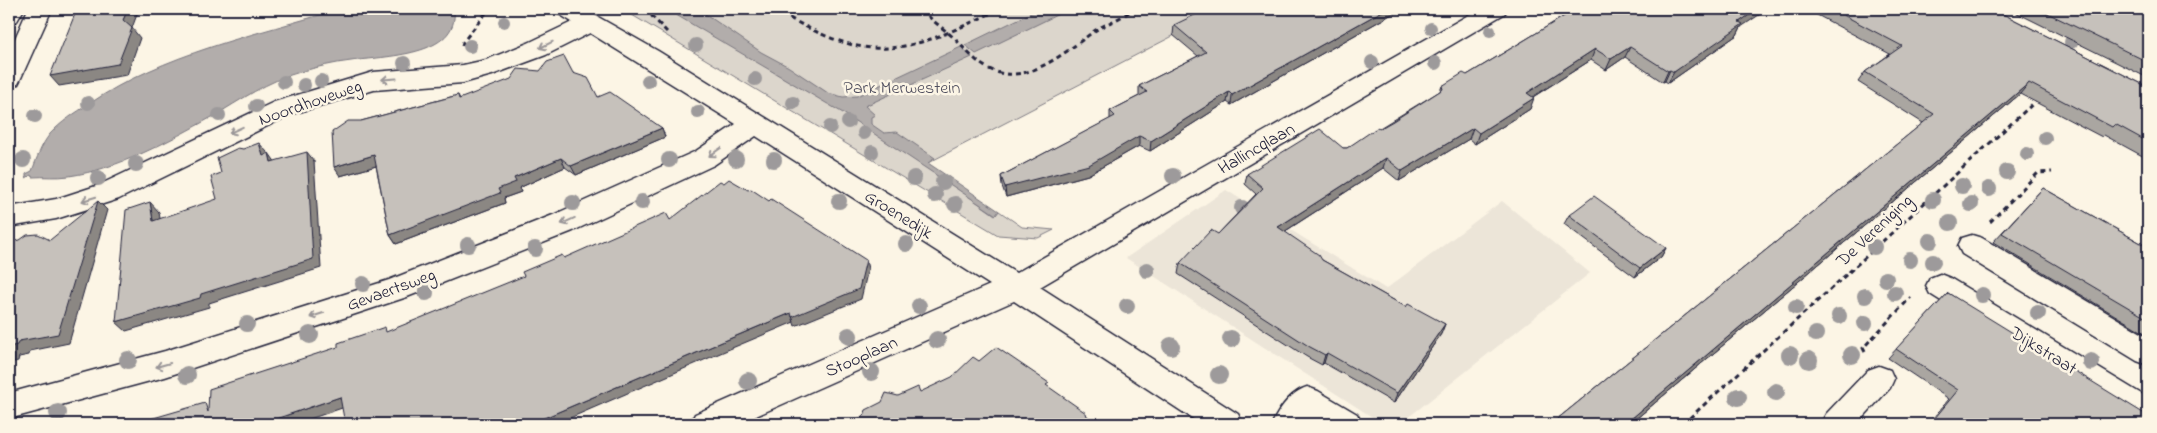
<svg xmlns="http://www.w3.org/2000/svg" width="2157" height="433" font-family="'Indie Flower',sans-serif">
	<rect width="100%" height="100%" fill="#fcf5e5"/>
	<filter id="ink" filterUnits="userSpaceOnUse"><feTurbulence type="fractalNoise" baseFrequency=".02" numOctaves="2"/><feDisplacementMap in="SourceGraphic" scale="10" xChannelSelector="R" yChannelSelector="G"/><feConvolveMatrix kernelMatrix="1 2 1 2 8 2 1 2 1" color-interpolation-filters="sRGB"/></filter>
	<g filter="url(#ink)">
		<polygon fill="#ece5d8" points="1226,190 1386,289 1502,201 1590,273 1400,424 1383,424 1126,258"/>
		<polygon fill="#dcd6cc" stroke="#7f7c84" points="622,9 1225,9 924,165 995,215 999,211 1022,227 1054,230 1038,238 998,235"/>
		<g fill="#b2adab" stroke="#78757e">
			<path d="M340 9H454C460 57 383 56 351 61 334 63 317 67 300 72 267 81 241 100 212 117 169 141 119 169 69 176 56 178 45 176 32 177L31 175 26 178V174L32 171C37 158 41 145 50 134 61 122 75 113 89 104 164 53 255 35 340 9Z"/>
			<polygon points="666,9 698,9 761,52 789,67 828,93 843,97 857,96 961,47 972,57 865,106 875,115 871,117 871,124 884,133 897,132 935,158 928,163 999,211 996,215 843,113"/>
			<polygon points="1039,9 1069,9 976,54 965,45"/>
		</g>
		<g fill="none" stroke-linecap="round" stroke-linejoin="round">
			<g stroke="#22223b" stroke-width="3">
				<g id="minor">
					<polygon points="28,9 52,9 21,78 18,84 9,87 9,52"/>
					<polygon points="555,9 584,9 658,51 1016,273 1479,9 1508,9 1504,14 1040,287 1238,414 1243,424 1201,424 1014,301 738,424 690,424 695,414 990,285 756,136 714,165 573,231 407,297 165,377 9,419 9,393 165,351 389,280 553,215 696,151 736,124 590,33 546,55 492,75 463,83 374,90 292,114 119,199 56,219 9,227 9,207 56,199 99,185 274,102 373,72 463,65 486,60 528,43 572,22 559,14"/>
					<polygon points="1972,235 1982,238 2148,337 2148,365 2137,361 1962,254 1958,246 1962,238"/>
					<polygon points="1940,274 1950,278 2148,398 2148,424 2137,424 1930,294 1926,286 1930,278"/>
					<polygon points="1879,366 1890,370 1894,379 1890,388 1857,424 1821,424 1826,414 1868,370"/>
					<path d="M1307 387 1318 391 1357 414 1362 424H1320L1311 419 1307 424H1272C1279 409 1291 392 1307 387Z"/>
				</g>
			</g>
			<g stroke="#22223b" stroke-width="3">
				<polygon id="major" points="9,9 24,9 17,21 9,24"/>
			</g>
			<g stroke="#22223b" stroke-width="3" stroke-dasharray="5 4" stroke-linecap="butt">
				<polyline points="645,9 667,32"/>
				<path d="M774 9C803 26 839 46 873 48 917 51 961 27 1000 9"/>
				<path d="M922 9C931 21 945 29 956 40 965 49 973 59 984 66 1022 91 1064 53 1093 32 1106 23 1121 19 1133 9"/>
				<polyline points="462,46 463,42 489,9"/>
				<polyline points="1990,222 2038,173 2052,172"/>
				<polyline points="1865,352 1863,348 1911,297"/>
				<polyline points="1683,424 2037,100"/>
			</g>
			<use href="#minor" fill="#fcf5e5" fill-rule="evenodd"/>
			<use href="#major" fill="#fcf5e5" fill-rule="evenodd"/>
		</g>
		<g fill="#9d9a9b">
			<circle cx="504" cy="22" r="6"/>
			<circle cx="1431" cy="28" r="6"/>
			<circle cx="1490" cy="31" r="6"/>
			<circle cx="2071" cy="42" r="7"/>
			<circle cx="696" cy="45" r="7"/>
			<circle cx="470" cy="46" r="7"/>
			<circle cx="1372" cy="62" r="7"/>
			<circle cx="404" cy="63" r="7"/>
			<circle cx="1435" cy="63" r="7"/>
			<circle cx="755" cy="79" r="7"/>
			<circle cx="321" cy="81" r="7"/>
			<circle cx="648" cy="81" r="7"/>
			<circle cx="284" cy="82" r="7"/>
			<circle cx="304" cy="85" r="7"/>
			<circle cx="88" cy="103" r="7"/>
			<circle cx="793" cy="103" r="7"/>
			<circle cx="256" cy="106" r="7"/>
			<circle cx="698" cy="112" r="7"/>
			<circle cx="219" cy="115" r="7"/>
			<circle cx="35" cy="116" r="7"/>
			<circle cx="848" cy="122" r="7"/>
			<circle cx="830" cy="127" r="7"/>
			<circle cx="864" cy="133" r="7"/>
			<circle cx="2045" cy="138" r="7"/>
			<circle cx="872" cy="152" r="7"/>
			<circle cx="2027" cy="154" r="7"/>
			<circle cx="736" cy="159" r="8"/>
			<circle cx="23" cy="160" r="8"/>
			<circle cx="669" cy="160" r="8"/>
			<circle cx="774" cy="160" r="8"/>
			<circle cx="136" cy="164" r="8"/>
			<circle cx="2007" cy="172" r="8"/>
			<circle cx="1173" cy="176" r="8"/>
			<circle cx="98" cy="178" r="8"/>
			<circle cx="914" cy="178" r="8"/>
			<circle cx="943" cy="182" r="8"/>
			<circle cx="1962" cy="186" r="8"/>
			<circle cx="1989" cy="189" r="8"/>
			<circle cx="935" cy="195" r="8"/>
			<circle cx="1933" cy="200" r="8"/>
			<circle cx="839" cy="201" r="8"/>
			<circle cx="642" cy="202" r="8"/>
			<circle cx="573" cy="203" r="8"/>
			<circle cx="955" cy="204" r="8"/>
			<circle cx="1971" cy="204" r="8"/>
			<circle cx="1242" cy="208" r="8"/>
			<circle cx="1950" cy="223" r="8"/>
			<circle cx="1930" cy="241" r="8"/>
			<circle cx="906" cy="244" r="8"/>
			<circle cx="468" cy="245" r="8"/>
			<circle cx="1874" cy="247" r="8"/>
			<circle cx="535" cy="249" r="8"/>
			<circle cx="1910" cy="260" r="8"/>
			<circle cx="1933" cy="262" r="8"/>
			<circle cx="1147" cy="270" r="8"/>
			<circle cx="1886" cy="279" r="8"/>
			<circle cx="363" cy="284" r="8"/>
			<circle cx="426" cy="293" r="8"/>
			<circle cx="1895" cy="293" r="8"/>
			<circle cx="1982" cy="295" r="8"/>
			<circle cx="1865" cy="296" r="8"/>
			<circle cx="919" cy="306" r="8"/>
			<circle cx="1127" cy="306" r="8"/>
			<circle cx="1796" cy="307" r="8"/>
			<circle cx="2038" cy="313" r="8"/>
			<circle cx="1839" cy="316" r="8"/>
			<circle cx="1865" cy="323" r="8"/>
			<circle cx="247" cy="324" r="8"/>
			<circle cx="310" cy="335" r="9"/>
			<circle cx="1816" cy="334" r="8"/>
			<circle cx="849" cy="336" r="9"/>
			<circle cx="1231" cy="339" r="9"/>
			<circle cx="937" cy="340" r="9"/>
			<circle cx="1171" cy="346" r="9"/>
			<circle cx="1790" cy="355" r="9"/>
			<circle cx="1852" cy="355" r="9"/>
			<circle cx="128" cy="360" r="9"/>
			<circle cx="1809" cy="360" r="9"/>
			<circle cx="2091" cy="362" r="9"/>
			<circle cx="871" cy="372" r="9"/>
			<circle cx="187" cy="375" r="9"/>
			<circle cx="1219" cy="375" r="9"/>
			<circle cx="748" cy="381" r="9"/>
			<circle cx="1776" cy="392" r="9"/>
			<circle cx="1738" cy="397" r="9"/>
			<circle cx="58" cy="413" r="9"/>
		</g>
		<g fill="#aaa6a1" stroke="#22223b">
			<polygon points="1401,9 1231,105 1227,102 1150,151 1139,146 1088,175 1006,197 1002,186 1001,176 1110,119 1110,111 1139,96 1139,86 1198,56 1173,35 1174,25"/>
			<polygon points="1576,9 1741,27 1737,35 1668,83 1665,81 1663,82 1625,57 1606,70 1591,60 1533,97 1530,109 1475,144 1469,139 1399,181 1383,168 1284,232 1322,260 1406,307 1445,324 1441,334 1394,403 1324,363 1322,365 1307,357 1178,274 1180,263 1218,234 1256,194 1245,184 1247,174 1343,148 1347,148 1440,91 1442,86 1467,75"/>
			<polygon points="1806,9 1993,9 2148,87 2148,159 2104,135 2102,137 2020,94 1630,424 1551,424 1923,123 1858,82 1865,72 1890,54"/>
			<polygon points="2009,9 2148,9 2148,78"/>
			<polygon points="573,73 598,97 662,128 665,137 576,175 565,167 519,188 521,192 504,198 505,203 396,244 390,235 376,166 340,176 361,121 458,95 460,99"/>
			<polygon points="2043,188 2148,247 2148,335 1993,242"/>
			<polygon points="1569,215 1666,248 1661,257 1635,277 1564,224"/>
			<polygon points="1948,293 2148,424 1928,424 1949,399 1888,358"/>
		</g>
		<g fill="#8b8783" stroke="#22223b">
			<polygon points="128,9 139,9 132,28 140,38 127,75 59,86 50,76 123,20"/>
			<polygon points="1386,9 1401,9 1231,105 1232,95"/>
			<polygon points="1758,9 1768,9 1741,27 1737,35 1668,83 1674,72 1739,22"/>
			<polygon points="1630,47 1625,57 1606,70 1611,59"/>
			<polygon points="1595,49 1591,60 1523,103 1527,93"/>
			<polygon points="1670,70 1665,81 1663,82 1668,71"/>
			<polygon points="2029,83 2020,94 1630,424 1625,424"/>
			<polygon points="1229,92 1227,102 1150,151 1151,141"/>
			<polygon points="1534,98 1530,109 1475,144 1479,133"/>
			<polygon points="662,128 665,137 576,175 571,166"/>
			<polygon points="1473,128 1469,139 1399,181 1402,171"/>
			<polygon points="1139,136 1139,146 1088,175 1006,197 1005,187"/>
			<polygon points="259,143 267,152 271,165 263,156"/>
			<polygon points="307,152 314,161 321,268 209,303 209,307 126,331 116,322 201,294"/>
			<polygon points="269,153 276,163 271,162"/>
			<polygon points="374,155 380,165 340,176 334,167"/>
			<polygon points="561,158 565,167 519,188 521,192 504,198 505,203 396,244 390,235 498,189 514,178"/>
			<polygon points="1386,158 1383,168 1276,237 1278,227"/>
			<polygon points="98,201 107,210 69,343 30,351 29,355 19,357 18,361 9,363 9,347"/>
			<polygon points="150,202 159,212 162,231 153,221"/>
			<polygon points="1666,248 1661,257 1635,277 1640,268"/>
			<polygon points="866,260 868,269 861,299 795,326 792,317"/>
			<polygon points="791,313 794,322 732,348 556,424 530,424 729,339"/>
			<polygon points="1445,324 1441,334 1394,403 1397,393"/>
			<polygon points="1327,353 1324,363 1322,365 1325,355"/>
			<polygon points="340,397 348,406 295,424 261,424"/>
		</g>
		<g fill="#c6c1bb" stroke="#22223b">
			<polygon points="77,9 128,9 123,20 132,28 118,64 50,76"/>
			<polygon points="1207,9 1386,9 1232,95 1229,92 1151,141 1139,136 1089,165 1005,187 1001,176 1115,116 1110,111 1147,92 1139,86 1206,52 1174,25"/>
			<polygon points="1576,9 1758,9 1739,22 1743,24 1674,72 1670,70 1668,71 1630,47 1611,59 1595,49 1527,93 1534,98 1479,133 1473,128 1402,171 1386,158 1278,227 1319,255 1322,260 1406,307 1408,304 1445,324 1397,393 1327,353 1325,355 1310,347 1180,263 1211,230 1218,234 1263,188 1247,174 1320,129 1343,148 1347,148 1378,127 1379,129 1393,121 1443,89 1442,86 1463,73 1467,75"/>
			<polygon points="1832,9 1993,9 2148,87 2148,142 2115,124 2112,127 2029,83 1625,424 1551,424 1934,114 1865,72 1902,46"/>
			<polygon points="2039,9 2148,9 2148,62"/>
			<polygon points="564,56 573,73 588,78 598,97 610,92 662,128 571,166 561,158 514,178 516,182 498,189 500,193 390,235 374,155 334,167 332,132 348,121 361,121 458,95 459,99 511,79 518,69 540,71 547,62"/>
			<polygon points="259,143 263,156 269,153 271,162 307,152 313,259 201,294 200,298 116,322 126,210 150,202 153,221 217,199 211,177 221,173 217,158 238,148 243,149"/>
			<polygon points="729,179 748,190 751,189 769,201 771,199 866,260 859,289 792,317 791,313 729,339 530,424 345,424 340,397 261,424 133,424 205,403 208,412 209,389 338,347 338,343 385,327 386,332 524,276 522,272 562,255 564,258 666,213 670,220 720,181 724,183"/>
			<polygon points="2043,188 2148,247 2148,319 2002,233"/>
			<polygon points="1594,196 1666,248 1640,268 1569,215"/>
			<polygon points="98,201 58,334 19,341 17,345 9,347 9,242 20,240 27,235 38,234 50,240"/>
			<polygon points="1948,293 2148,416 2148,424 1930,424 1958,390 1896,349"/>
			<polygon points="996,347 1049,383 1046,385 1086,413 1087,416 1098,424 845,424 864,416 866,410 882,402 886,393 898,396 918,387 920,392 952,377 973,357 979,361"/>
		</g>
		<defs><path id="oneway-shaft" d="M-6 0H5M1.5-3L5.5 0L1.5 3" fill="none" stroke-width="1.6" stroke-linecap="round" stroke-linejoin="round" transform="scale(1.25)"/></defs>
		<g stroke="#9a9698">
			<use href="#oneway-shaft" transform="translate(546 45) rotate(154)"/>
			<use href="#oneway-shaft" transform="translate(389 79) rotate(176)"/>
			<use href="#oneway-shaft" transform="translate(236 130) rotate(155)"/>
			<use href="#oneway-shaft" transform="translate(715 152) rotate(145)"/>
			<use href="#oneway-shaft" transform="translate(89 199) rotate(163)"/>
			<use href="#oneway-shaft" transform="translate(568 221) rotate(156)"/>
			<use href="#oneway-shaft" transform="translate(317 315) rotate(162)"/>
			<use href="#oneway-shaft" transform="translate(163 365) rotate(164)"/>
		</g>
	</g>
	<g text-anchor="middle" stroke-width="5" stroke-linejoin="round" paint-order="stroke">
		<g font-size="18" fill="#504f5f" stroke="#fcf5e5">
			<text x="902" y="93">Park Merwestein</text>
		</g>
		<g font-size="18" fill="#22223b" stroke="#fcf5e5">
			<text transform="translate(310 102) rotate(-19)" y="6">Noordhoveweg</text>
			<text transform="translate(1256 148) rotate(-30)" y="6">Hallincqlaan</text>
			<text transform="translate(899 214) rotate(32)" y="6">Groenedijk</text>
			<text transform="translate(1874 230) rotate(-43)" y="6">De Vereniging</text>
			<text transform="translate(391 289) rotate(-20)" y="6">Gevaertsweg</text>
			<text transform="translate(2044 350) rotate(32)" y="6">Dijkstraat</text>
			<text transform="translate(861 356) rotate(-24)" y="6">Stooplaan</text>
		</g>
	</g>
	<rect width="2157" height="433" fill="none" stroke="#fcf5e5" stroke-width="30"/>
	<rect x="15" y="15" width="2127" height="403" fill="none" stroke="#22223b" stroke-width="2" filter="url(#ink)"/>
</svg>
